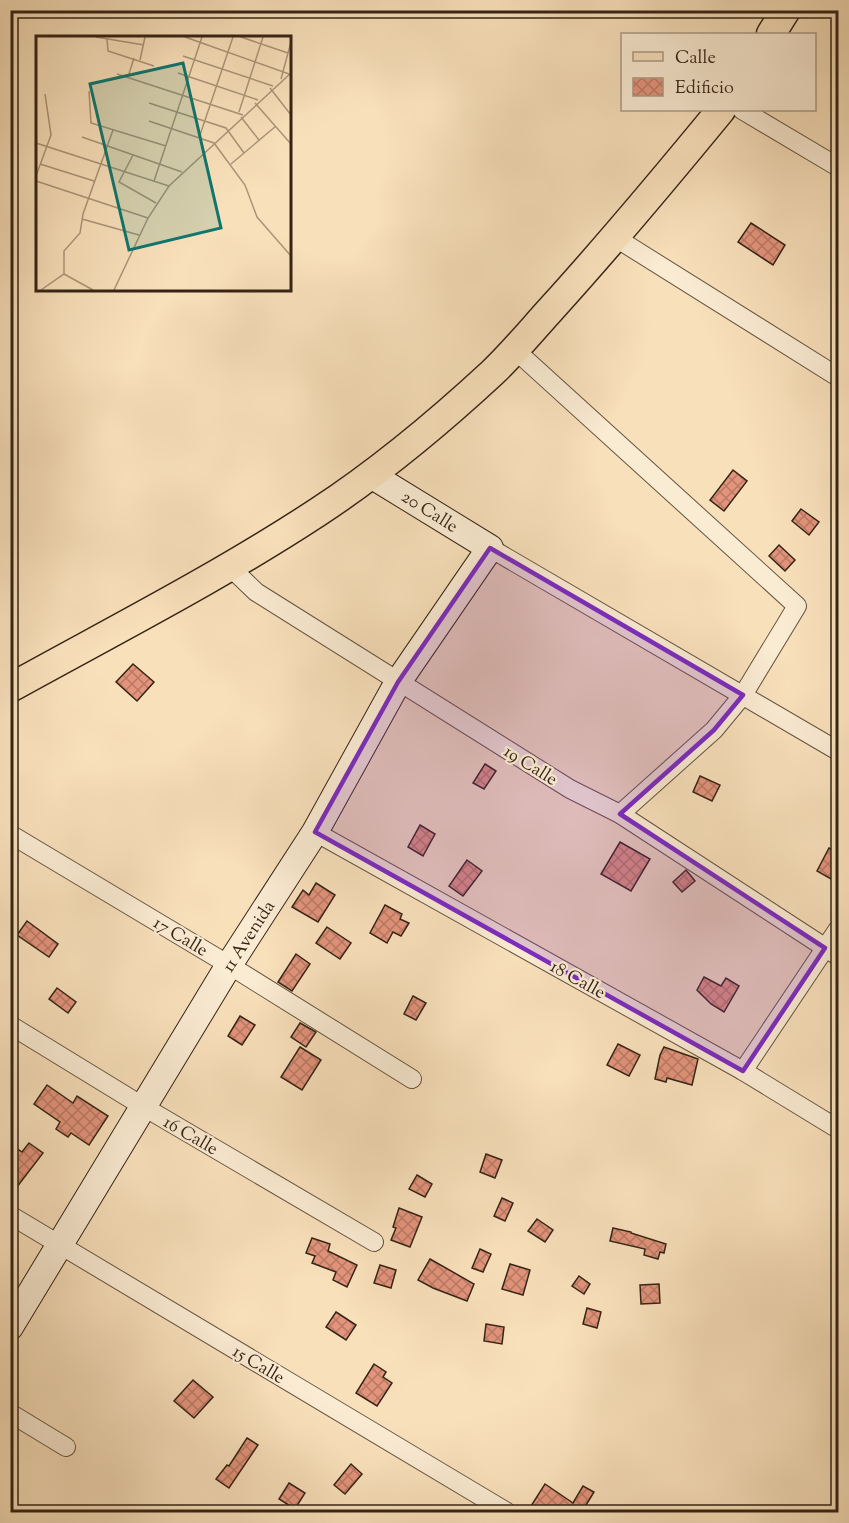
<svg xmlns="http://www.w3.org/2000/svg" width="849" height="1523" font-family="'Sorts Mill Goudy',serif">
	<defs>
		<pattern id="building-cross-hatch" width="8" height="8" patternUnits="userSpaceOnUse" patternTransform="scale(1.5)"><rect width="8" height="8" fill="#e3947c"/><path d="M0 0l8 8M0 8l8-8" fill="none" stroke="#b97964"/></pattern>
	</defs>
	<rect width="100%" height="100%" fill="#f8e0bb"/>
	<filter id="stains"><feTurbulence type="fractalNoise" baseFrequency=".00333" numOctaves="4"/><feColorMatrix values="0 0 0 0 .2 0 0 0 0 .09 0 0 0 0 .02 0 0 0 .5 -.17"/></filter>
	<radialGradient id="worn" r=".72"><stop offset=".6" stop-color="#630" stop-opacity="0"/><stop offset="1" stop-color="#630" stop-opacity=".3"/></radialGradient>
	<g fill="url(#building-cross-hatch)" stroke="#352415" stroke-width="1.5">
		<polygon points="751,223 785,245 773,265 738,242"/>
		<polygon points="733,470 747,481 724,511 710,500"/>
		<polygon points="801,509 819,522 809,535 792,521"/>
		<polygon points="779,545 795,560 785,571 769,556"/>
		<polygon points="133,664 154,682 137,701 116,682"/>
		<polygon points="485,764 496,771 484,789 473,783"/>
		<polygon points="700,776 720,785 712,801 693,792"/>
		<polygon points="420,825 435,834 423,856 408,847"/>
		<polygon points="620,842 650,859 631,891 601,874"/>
		<polygon points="829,848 838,853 838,883 817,871"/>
		<polygon points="467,860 482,871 463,896 449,886"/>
		<polygon points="686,870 695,881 682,892 673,882"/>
		<polygon points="316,883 335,895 318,922 292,907 303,890 309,895"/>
		<polygon points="385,905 402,914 400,919 409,923 401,936 393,932 387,943 370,933"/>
		<polygon points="27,921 58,944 49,957 17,935"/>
		<polygon points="327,927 351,943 340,959 316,943"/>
		<polygon points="296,954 310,964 292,991 278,982"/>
		<polygon points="704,977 721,986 726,978 739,986 724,1012 711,1004 697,990"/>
		<polygon points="57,988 76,1002 68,1013 49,999"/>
		<polygon points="413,996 426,1003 416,1020 404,1014"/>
		<polygon points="240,1016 255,1025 242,1045 228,1036"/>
		<polygon points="300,1023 316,1032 306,1047 291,1037"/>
		<polygon points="618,1044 640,1055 629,1076 607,1065"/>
		<polygon points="300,1047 321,1060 302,1090 281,1077"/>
		<polygon points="664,1047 698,1059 692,1085 667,1078 666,1082 655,1079 660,1055"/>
		<polygon points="47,1085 73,1103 77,1096 108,1116 89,1145 71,1133 68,1137 56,1129 60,1122 34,1104"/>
		<polygon points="29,1143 43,1153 10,1196 10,1144 22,1152"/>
		<polygon points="486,1154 502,1160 495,1178 480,1172"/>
		<polygon points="417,1175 432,1184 425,1197 409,1189"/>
		<polygon points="502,1198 513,1203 505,1221 494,1216"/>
		<polygon points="399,1208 422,1217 410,1247 391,1240 396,1228 393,1227"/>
		<polygon points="537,1219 553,1230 545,1242 528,1231"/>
		<polygon points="613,1228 631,1232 631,1233 666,1244 664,1253 660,1252 658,1259 644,1255 645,1249 610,1241"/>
		<polygon points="312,1238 330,1244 328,1251 357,1265 347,1287 333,1280 336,1272 312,1263 315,1256 306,1253"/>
		<polygon points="480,1249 491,1254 483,1272 472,1268"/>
		<polygon points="430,1259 474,1284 467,1301 433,1288 418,1280"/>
		<polygon points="510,1264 530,1270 523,1295 502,1289"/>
		<polygon points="380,1265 396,1270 391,1288 374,1283"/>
		<polygon points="579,1276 590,1284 584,1294 572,1286"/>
		<polygon points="659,1284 660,1303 641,1304 640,1285"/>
		<polygon points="587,1308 601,1312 597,1328 583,1324"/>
		<polygon points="336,1312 356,1325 346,1340 326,1327"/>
		<polygon points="486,1324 504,1327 502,1344 484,1341"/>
		<polygon points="374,1364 386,1372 383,1377 392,1383 377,1406 356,1393"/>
		<polygon points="193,1380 213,1397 194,1418 174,1401"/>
		<polygon points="247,1438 258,1445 229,1488 216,1479 227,1465 229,1466"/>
		<polygon points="351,1464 362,1474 345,1494 334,1485"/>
		<polygon points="289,1483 305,1493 295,1509 279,1499"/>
		<polygon points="545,1484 573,1503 583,1486 594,1492 583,1510 587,1512 561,1512 552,1507 548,1512 540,1512 531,1506"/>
	</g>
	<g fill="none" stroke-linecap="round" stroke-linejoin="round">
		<g stroke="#66533e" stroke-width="20">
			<g id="street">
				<polyline points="742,110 838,167"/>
				<polyline points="616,238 838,377"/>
				<polyline points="514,349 797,606 743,695 714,730 620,814"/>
				<polyline points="490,548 838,751"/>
				<polyline points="229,566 256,592 570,789 620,814 838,956"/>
				<polyline points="315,832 743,1071 838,1129"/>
				<polyline points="10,834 229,965 412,1079"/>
				<polyline points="10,1025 144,1107 374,1242"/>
				<polyline points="743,1071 838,929"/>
				<polyline points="10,1215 507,1512"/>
				<polyline points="10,1413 66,1447"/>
			</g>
		</g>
		<g stroke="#352415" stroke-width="28">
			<polyline id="secondary" points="10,1327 229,965 315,832 398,682 490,548 371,475"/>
		</g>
		<g stroke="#352415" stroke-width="31">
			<g id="primary">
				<polyline points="771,34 786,10"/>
				<path d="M10 688C113 631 219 577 318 512 379 472 438 423 492 373 513 353 532 330 552 308 610 244 666 177 721 110"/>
			</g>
		</g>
		<use href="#street" stroke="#faebd3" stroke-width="18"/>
		<use href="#secondary" stroke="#faebd3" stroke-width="26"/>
		<use href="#primary" stroke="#f8e0bb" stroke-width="28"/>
	</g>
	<path fill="#7b2cbf" fill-opacity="0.2" stroke="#7b2cbf" stroke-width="4.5" stroke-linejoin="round" d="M490 548 743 695 714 730 620 814 825 948 743 1071 315 832 398 682Z"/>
	<g text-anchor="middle" stroke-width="4.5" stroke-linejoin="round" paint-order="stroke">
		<g font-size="18" fill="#352415" stroke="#faebd3">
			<text transform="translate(430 511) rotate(32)" y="6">20 Calle</text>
			<text transform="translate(531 765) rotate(32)" y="6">19 Calle</text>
			<text transform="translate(181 936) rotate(31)" y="6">17 Calle</text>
			<text transform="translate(248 936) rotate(-57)" y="6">11 Avenida</text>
			<text transform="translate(578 979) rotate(29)" y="6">18 Calle</text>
			<text transform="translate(191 1135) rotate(30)" y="6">16 Calle</text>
			<text transform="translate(259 1364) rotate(31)" y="6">15 Calle</text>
		</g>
	</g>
	<g transform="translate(36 36)">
		<rect width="255" height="255" fill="#f8e0bb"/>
		<path fill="none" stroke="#aa9579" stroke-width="1.5" d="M60 1 108 9M149 1 253 38M205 1 252 17M71 3 72 15 118 30M147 20 237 50M104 24 109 1M142 37 222 64M81 38 207 79M92 41 98 22M245 43 255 6M234 52 255 79M53 55 55 87 130 110M113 67 190 92 208 117M219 67 255 108M203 76 227 1M205 81 223 104M113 85 178 107 209 149 221 181 255 220M46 101 146 136M163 102 197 1M0 107 133 150M97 119 83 146 120 167M4 128 58 145M195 128 240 90M0 140 15 99 9 58M0 145 112 182M118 145 166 1M46 183 103 199M28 238V215L44 197 47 178 77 94M5 254 28 238 57 254M78 254 112 182 133 150 255 37"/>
		<path fill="#0f766e" fill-opacity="0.15" stroke="#0f766e" stroke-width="3" d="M147 27 185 192 93 214 54 48Z"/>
		<rect width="255" height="255" fill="none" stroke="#352415" stroke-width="3"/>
	</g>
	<rect width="849" height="1523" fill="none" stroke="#f8e0bb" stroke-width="36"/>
	<rect x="12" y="12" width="825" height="1499" fill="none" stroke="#352415" stroke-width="3"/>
	<rect x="18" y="18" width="813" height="1487" fill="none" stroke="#352415" stroke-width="1.5"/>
	<rect x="621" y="33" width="195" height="78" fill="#faebd3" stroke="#ab9b87" stroke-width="1.5"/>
	<rect x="633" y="52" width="30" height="9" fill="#f8e0bb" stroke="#ab9b87" stroke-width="1.5"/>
	<text x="675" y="63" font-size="18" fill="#352415">Calle</text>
	<rect x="633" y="78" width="30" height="18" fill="url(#building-cross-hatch)" stroke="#ab9b87" stroke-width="1.5"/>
	<text x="675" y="93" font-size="18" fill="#352415">Edificio</text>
	<rect width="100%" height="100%" filter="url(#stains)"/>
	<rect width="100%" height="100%" fill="url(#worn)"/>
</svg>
